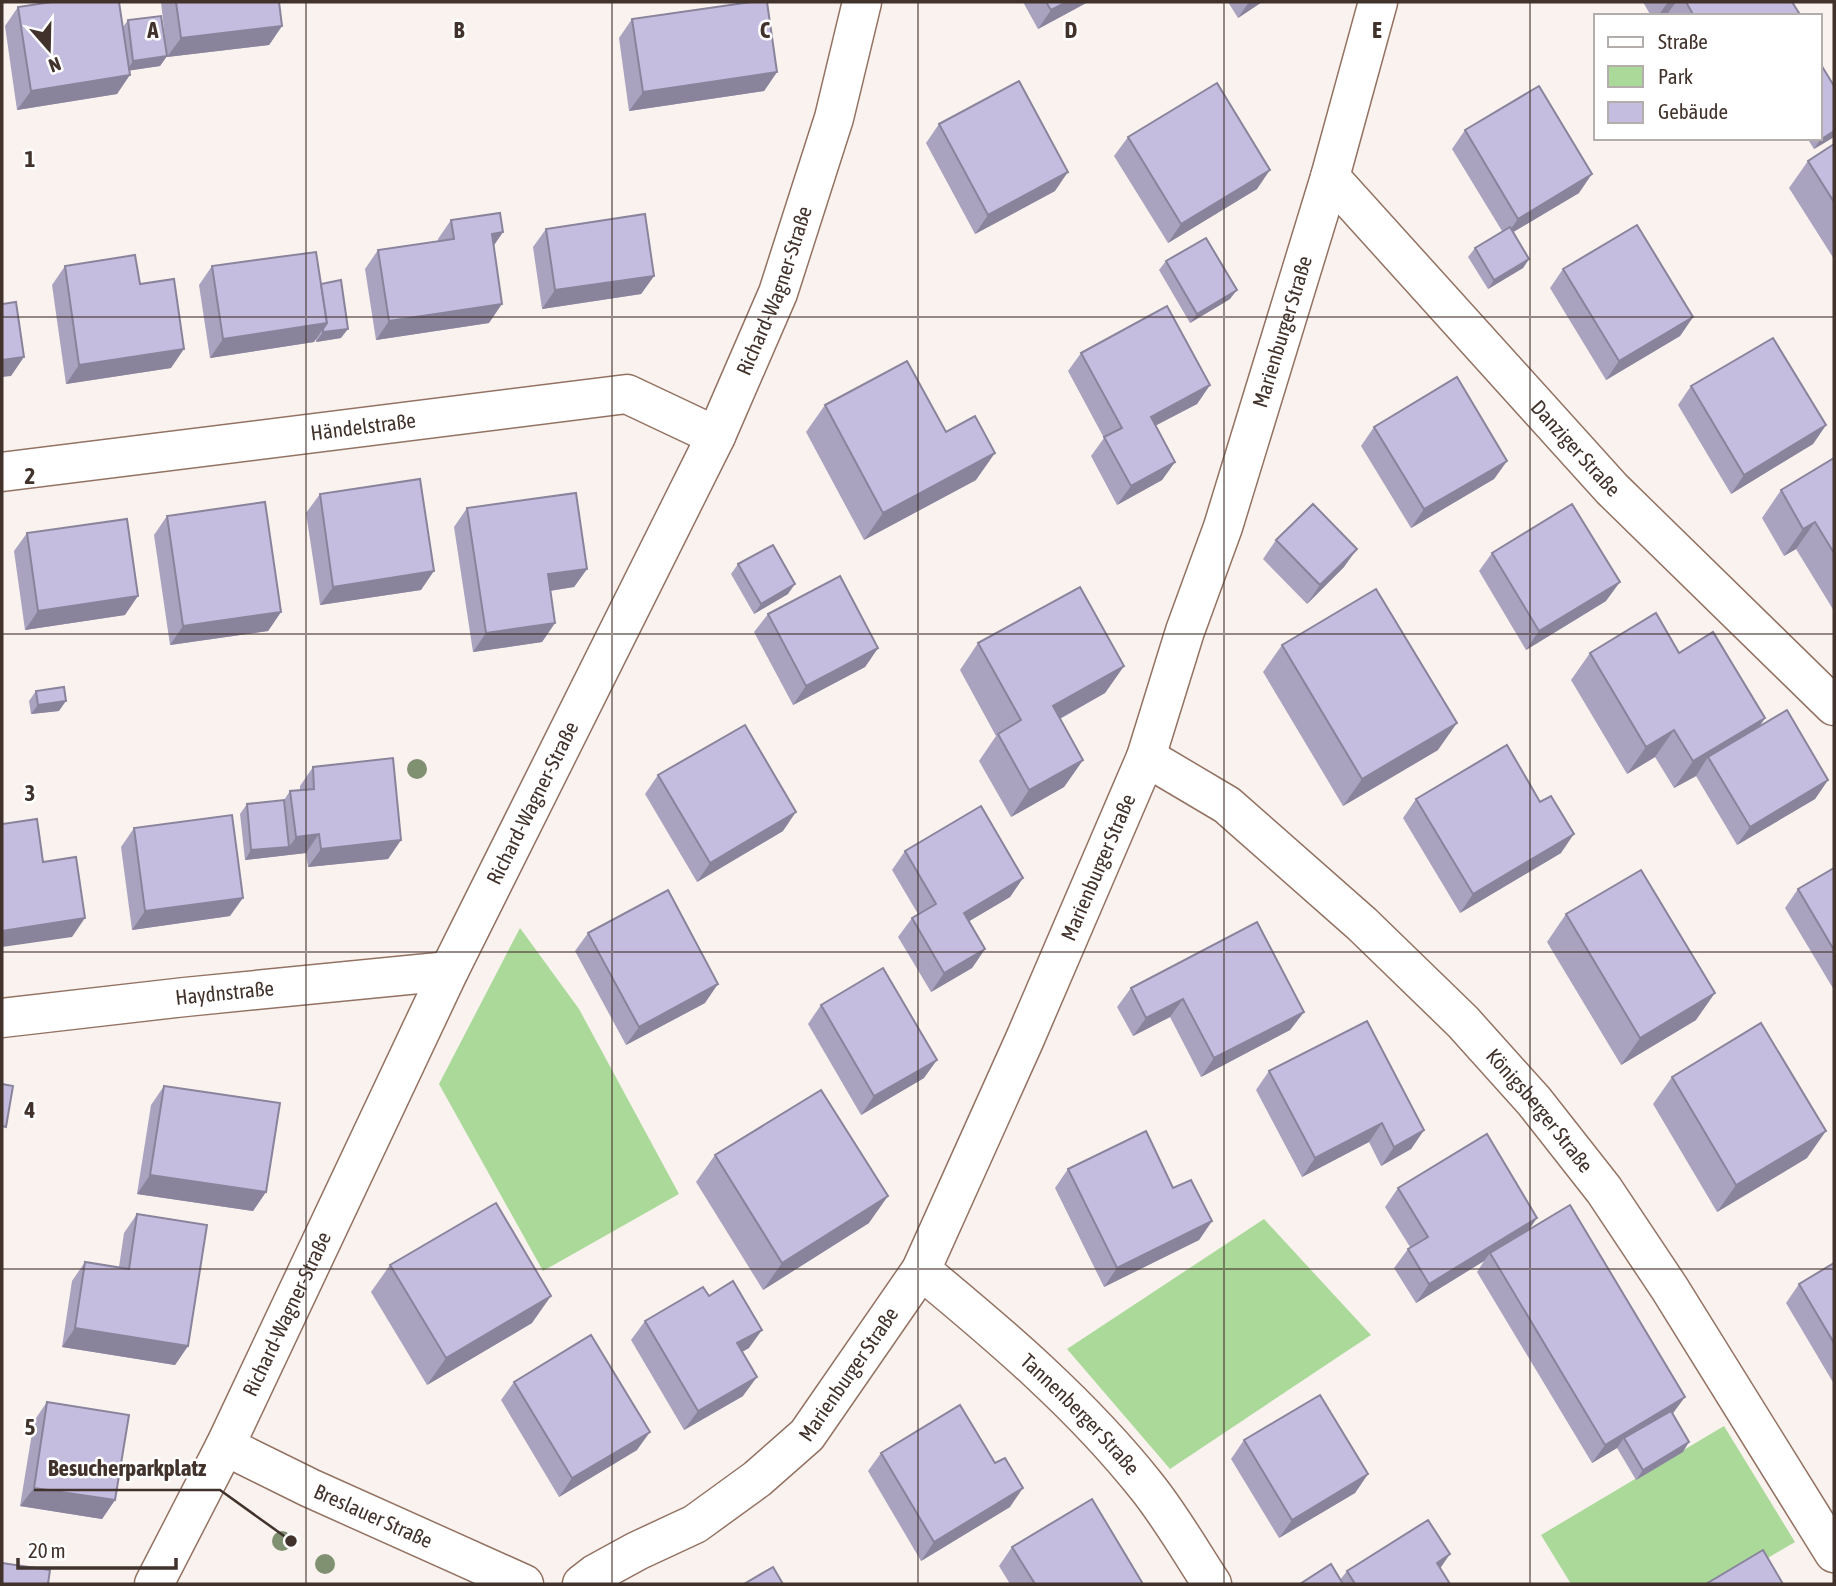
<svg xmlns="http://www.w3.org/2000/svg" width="1836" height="1586" font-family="'Asap Condensed',sans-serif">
	<rect width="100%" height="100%" fill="#faf2ee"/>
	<g fill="#aad99a">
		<polygon points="520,928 579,1009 679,1194 543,1271 439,1084"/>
		<polygon points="1264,1219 1371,1335 1170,1469 1067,1349"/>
		<polygon points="1724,1426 1795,1542 1724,1584 1571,1584 1541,1535"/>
	</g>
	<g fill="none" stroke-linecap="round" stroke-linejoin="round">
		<g stroke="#937262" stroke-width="41">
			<g id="minor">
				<path id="s1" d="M1330 177 1612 489 1834 706"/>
				<path id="s2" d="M2 472 627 394 716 436"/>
				<path id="s3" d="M1146 757 1227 805 1362 924 1463 1022 1534 1101 1604 1190 1670 1289 1834 1553"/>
				<path id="s4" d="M2 1018 185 997 449 971"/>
				<path id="s5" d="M921 1270C1001 1336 1082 1405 1147 1487 1171 1517 1191 1552 1212 1584"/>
				<path id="s6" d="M225 1446 310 1488 524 1584"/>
				<path id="s7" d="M154 1584 225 1446 449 971 716 436 778 293 834 118 862 2"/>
				<path id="s8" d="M582 1584 595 1574 637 1551 695 1524 757 1479 807 1435 921 1270 1024 1041 1146 757 1185 631 1223 527 1330 177 1378 2"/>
			</g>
		</g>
		<use href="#minor" stroke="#fff" stroke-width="38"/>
	</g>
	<g fill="#7f9170">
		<circle cx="417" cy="769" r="10"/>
		<circle cx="282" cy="1541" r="10"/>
		<circle cx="325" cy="1564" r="10"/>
	</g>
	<g fill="#a9a3c0">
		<polygon points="161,2 279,2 282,26 269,45 167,57"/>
		<polygon points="1023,2 1088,2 1038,29"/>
		<polygon points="1228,2 1262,2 1238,18"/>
		<polygon points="1643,2 1792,2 1801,16 1670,16 1668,13 1664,16 1651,16"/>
		<polygon points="18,7 123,27 128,20 167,56 160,66 130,70 117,94 17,110 5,26"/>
		<polygon points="632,19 777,72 764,91 629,111 619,38"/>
		<polygon points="939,124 1055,191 975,234 926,143"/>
		<polygon points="1465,130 1579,193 1513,232 1529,259 1523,268 1488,289 1468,257 1475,248 1502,231 1452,149"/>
		<polygon points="1128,137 1257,189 1168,243 1114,156"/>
		<polygon points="1834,137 1814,149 1807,138 1820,138"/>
		<polygon points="1834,144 1834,259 1789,188 1808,161"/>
		<polygon points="451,220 503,232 494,245 489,323 376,340 365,269 378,250 438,241 438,239"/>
		<polygon points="546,229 654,276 641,294 542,309 533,247"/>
		<polygon points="1166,261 1230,299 1190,323 1159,270"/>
		<polygon points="65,266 140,284 171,368 66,384 52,285"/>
		<polygon points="212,266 321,284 341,338 316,342 316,339 314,342 210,358 199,285"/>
		<polygon points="1563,269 1693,317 1680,336 1606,380 1550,288"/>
		<polygon points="1081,353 1210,385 1197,404 1155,426 1175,462 1162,480 1117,505 1091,456 1104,438 1068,371"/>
		<polygon points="1691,386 1826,425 1813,444 1731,494 1678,405"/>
		<polygon points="825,405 946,432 976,480 864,540 806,432"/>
		<polygon points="1374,427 1507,461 1494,479 1411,528 1361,446"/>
		<polygon points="1834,458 1834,611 1796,549 1784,556 1762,518 1781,490"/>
		<polygon points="320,494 421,590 320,605 306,513"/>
		<polygon points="467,508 587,569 574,587 550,591 555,623 542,642 473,652 454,527"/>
		<polygon points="167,516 281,612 268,631 170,645 154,535"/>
		<polygon points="27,533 125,615 25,630 14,551"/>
		<polygon points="1276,540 1344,567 1307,604 1263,559"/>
		<polygon points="1492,553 1606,601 1526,650 1479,571"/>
		<polygon points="738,564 788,594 754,614 731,574"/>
		<polygon points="768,614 878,648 865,667 793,705 754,632"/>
		<polygon points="978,643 1124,666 1105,693 1060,719 1083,760 1064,787 1011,817 979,761 996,736 960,670"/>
		<polygon points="1282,645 1438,750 1343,806 1263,672"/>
		<polygon points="1590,653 1679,653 1765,718 1760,726 1828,780 1815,799 1737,845 1696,776 1674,788 1655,757 1627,774 1571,680"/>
		<polygon points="36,691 59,711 31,714 29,701"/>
		<polygon points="313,767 401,840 388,859 308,867 306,853 245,860 240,814 247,804 284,800 290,791 300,790 300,786"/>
		<polygon points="658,775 783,831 697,882 645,794"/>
		<polygon points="1416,799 1561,853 1460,913 1403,818"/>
		<polygon points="134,828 230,916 132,930 121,847"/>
		<polygon points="905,851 1023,878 1010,897 969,921 985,949 972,968 931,992 898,937 912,918 918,914 892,870"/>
		<polygon points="1834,868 1834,990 1785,908 1798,889"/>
		<polygon points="1566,914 1696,1020 1621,1065 1547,942"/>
		<polygon points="588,933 705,1003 626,1045 575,951"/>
		<polygon points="1131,988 1304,1012 1290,1030 1201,1077 1170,1017 1133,1036 1117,1007"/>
		<polygon points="821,1005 924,1078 861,1115 808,1024"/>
		<polygon points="1269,1071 1424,1130 1411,1149 1381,1166 1369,1142 1302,1177 1256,1090"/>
		<polygon points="1672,1077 1807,1158 1717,1212 1653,1104"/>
		<polygon points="164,1086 266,1192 253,1211 137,1194 151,1105"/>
		<polygon points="715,1155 869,1223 763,1290 696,1182"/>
		<polygon points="1068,1169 1173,1188 1212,1221 1199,1240 1104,1287 1055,1188"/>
		<polygon points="1398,1188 1529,1230 1673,1414 1683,1452 1636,1480 1617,1448 1592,1463 1477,1272 1484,1261 1416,1303 1394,1268 1408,1249 1410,1247 1385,1207"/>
		<polygon points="137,1214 188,1346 175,1365 62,1347 72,1281 85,1262 119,1267 124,1233"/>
		<polygon points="1834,1263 1834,1384 1786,1303 1799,1284"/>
		<polygon points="390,1265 532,1323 427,1385 371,1292"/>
		<polygon points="709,1296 749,1348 742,1352 743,1396 684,1430 631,1340 645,1321"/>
		<polygon points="514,1382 637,1450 559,1497 501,1400"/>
		<polygon points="47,1402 115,1500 102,1519 20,1506 34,1421"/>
		<polygon points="1244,1440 1368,1474 1355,1493 1279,1538 1231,1459"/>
		<polygon points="881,1453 995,1463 1010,1507 921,1561 868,1471"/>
		<polygon points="1012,1547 1143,1584 1010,1584 999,1566"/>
		<polygon points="1440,1568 1450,1584 1300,1584 1340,1580 1347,1571"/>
	</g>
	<g fill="#89849c">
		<polygon points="1067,2 1088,2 1038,29 1051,10"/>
		<polygon points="1249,2 1262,2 1238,18"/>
		<polygon points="1668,2 1676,2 1668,13 1664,16 1658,16"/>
		<polygon points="282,26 269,45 167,57 181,38"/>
		<polygon points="167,56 160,66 127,71 133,61"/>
		<polygon points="777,72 764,91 629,111 643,92"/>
		<polygon points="130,75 117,94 17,110 31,91"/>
		<polygon points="1834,131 1834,137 1814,149 1820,140"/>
		<polygon points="1270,170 1257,189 1168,243 1181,224"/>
		<polygon points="1068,172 1055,191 975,234 988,215"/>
		<polygon points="1592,174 1579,193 1505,237 1518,219"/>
		<polygon points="503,232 490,251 492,234"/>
		<polygon points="1529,259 1523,268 1488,289 1494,280"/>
		<polygon points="654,276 641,294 542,309 555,290"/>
		<polygon points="1237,290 1230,299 1190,323 1197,314"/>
		<polygon points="502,304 489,323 376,340 389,321"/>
		<polygon points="1693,317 1680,336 1606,380 1619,361"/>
		<polygon points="327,323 314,342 210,358 223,339"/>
		<polygon points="348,329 341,338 316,342 323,332"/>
		<polygon points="184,349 171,368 66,384 79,365"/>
		<polygon points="24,357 11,376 2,377 2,360"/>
		<polygon points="1210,385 1197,404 1137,435 1151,417"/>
		<polygon points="1826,425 1813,444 1731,494 1744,475"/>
		<polygon points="995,453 976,480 864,540 883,513"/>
		<polygon points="1507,461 1494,479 1411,528 1424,509"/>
		<polygon points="1175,462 1162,480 1117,505 1131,486"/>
		<polygon points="1815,522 1796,549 1784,556 1803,529"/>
		<polygon points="1357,549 1344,567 1307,604 1320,585"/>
		<polygon points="587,569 574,587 535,593 548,574"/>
		<polygon points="434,571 421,590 320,605 333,587"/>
		<polygon points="1620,582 1606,601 1526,650 1539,631"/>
		<polygon points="795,584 788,594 754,614 761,604"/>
		<polygon points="138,596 125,615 25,630 38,611"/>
		<polygon points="281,612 268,631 170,645 183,626"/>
		<polygon points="555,623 542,642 473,652 486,633"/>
		<polygon points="878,648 865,667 793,705 806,686"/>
		<polygon points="1124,666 1105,693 1034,733 1053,706"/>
		<polygon points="66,701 59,711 31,714 38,705"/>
		<polygon points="1765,718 1746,745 1708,757 1696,776 1674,788 1693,761"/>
		<polygon points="1457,723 1438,750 1343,806 1362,779"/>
		<polygon points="1674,730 1655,757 1627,774 1646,747"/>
		<polygon points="1083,760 1064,787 1011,817 1029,790"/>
		<polygon points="1828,780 1815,799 1737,845 1750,827"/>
		<polygon points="796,812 783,831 697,882 710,863"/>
		<polygon points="319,834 306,853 245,860 251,850 289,847 296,837"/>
		<polygon points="1574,834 1561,853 1460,913 1473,894"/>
		<polygon points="401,840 388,859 308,867 321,849"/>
		<polygon points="1023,878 1010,897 951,932 964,913"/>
		<polygon points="243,898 230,916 132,930 145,911"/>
		<polygon points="85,918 72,937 2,947 2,931"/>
		<polygon points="985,949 972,968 931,992 944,973"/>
		<polygon points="718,984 705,1003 626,1045 639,1027"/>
		<polygon points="1715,993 1696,1020 1621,1065 1640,1038"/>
		<polygon points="1183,999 1170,1017 1133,1036 1146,1018"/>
		<polygon points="1304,1012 1290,1030 1201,1077 1214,1058"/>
		<polygon points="937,1060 924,1078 861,1115 874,1096"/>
		<polygon points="1382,1123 1369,1142 1302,1177 1315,1158"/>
		<polygon points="1424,1130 1411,1149 1381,1166 1394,1147"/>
		<polygon points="1826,1131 1807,1158 1717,1212 1736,1185"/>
		<polygon points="150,1175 266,1192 253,1211 137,1194"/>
		<polygon points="888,1196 869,1223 763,1290 782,1263"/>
		<polygon points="1537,1218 1524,1237 1490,1253 1484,1261 1416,1303 1429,1284"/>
		<polygon points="1212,1221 1199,1240 1104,1287 1117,1268"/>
		<polygon points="551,1296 532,1323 427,1385 446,1358"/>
		<polygon points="75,1328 188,1346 175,1365 62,1347"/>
		<polygon points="762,1330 749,1348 724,1362 737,1343"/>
		<polygon points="757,1377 743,1396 684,1430 698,1411"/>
		<polygon points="1685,1397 1671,1416 1624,1438 1617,1448 1592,1463 1605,1445"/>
		<polygon points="650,1432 637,1450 559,1497 572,1478"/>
		<polygon points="1689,1442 1683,1452 1636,1480 1643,1470"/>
		<polygon points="1368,1474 1355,1493 1279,1538 1292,1520"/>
		<polygon points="34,1488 115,1500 102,1519 20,1506"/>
		<polygon points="1023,1488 1010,1507 921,1561 934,1542"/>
		<polygon points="1450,1554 1437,1573 1437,1563"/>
	</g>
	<g fill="#c4bddf" stroke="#89849c" stroke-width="2">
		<polygon points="52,2 119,2 130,75 31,91 18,7"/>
		<polygon points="176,2 279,2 282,26 181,38"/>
		<polygon points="751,2 767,2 777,72 643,92 632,19"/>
		<polygon points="1046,2 1067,2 1051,10"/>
		<polygon points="1686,2 1792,2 1801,16 1694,16"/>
		<polygon points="161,16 167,56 133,61 128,20"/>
		<polygon points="1820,63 1834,86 1834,131 1820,140"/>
		<polygon points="1019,81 1068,172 988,215 939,124"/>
		<polygon points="1217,83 1270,170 1181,224 1128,137"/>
		<polygon points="1539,86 1592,174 1518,219 1465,130"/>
		<polygon points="1834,144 1834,202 1808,161"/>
		<polygon points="500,213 503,232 492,234 502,304 389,321 378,250 454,239 451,220"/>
		<polygon points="645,214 654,276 555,290 546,229"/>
		<polygon points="1637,225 1693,317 1619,361 1563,269"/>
		<polygon points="1510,227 1529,259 1494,280 1475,248"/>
		<polygon points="1206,238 1237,290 1197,314 1166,261"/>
		<polygon points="316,252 327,323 223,339 212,266"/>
		<polygon points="135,255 140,284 174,279 184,349 79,365 65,266"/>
		<polygon points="341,280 348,329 323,332 323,329 327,323 321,284"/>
		<polygon points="16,302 24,357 2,360 2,304"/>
		<polygon points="1167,306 1210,385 1151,417 1175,462 1131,486 1104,437 1122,428 1081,353"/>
		<polygon points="1773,338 1826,425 1744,475 1691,386"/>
		<polygon points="907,361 946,432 975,416 995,453 883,513 825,405"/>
		<polygon points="1457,377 1507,461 1424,509 1374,427"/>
		<polygon points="1834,458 1834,553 1815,522 1803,529 1781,490"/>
		<polygon points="420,479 434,571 333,587 320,494"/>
		<polygon points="576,493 587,569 548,574 555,623 486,633 467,508"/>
		<polygon points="265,502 281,612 183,626 167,516"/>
		<polygon points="1313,504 1357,549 1320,585 1276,540"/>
		<polygon points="1572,504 1620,582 1539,631 1492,553"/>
		<polygon points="127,519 138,596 38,611 27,533"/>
		<polygon points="773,545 795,584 761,604 738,564"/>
		<polygon points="840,576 878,648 806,686 768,614"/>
		<polygon points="1080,587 1124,666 1053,706 1083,760 1029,790 998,734 1021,720 978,643"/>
		<polygon points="1376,589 1457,723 1362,779 1282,645"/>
		<polygon points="1656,613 1679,653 1713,632 1765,718 1693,761 1674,730 1646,747 1590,653"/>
		<polygon points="64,687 66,701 38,705 36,691"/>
		<polygon points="1787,710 1828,780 1750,827 1708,757"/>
		<polygon points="745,725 796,812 710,863 658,775"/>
		<polygon points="1507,745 1540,802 1551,796 1574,834 1473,894 1416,799"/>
		<polygon points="393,758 401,840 321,849 319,834 296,837 290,791 314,789 313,767"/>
		<polygon points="284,800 289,847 251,850 247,804"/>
		<polygon points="981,806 1023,878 964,913 985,949 944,973 912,918 936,904 905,851"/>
		<polygon points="232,815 243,898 145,911 134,828"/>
		<polygon points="37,819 43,862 76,857 85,918 2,931 2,824"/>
		<polygon points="1834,868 1834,950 1798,889"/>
		<polygon points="1641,870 1715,993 1640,1038 1566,914"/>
		<polygon points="668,890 718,984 639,1027 588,933"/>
		<polygon points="1257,922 1304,1012 1214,1058 1183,999 1146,1018 1131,988"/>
		<polygon points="883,968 937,1060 874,1096 821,1005"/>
		<polygon points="1367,1021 1424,1130 1394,1147 1382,1123 1315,1158 1269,1071"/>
		<polygon points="1761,1023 1826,1131 1736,1185 1672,1077"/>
		<polygon points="2,1084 13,1086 6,1127 2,1126"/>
		<polygon points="164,1086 280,1103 266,1192 150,1175"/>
		<polygon points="821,1090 888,1196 782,1263 715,1155"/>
		<polygon points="1146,1131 1173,1188 1191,1180 1212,1221 1117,1268 1068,1169"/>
		<polygon points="1487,1134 1537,1218 1429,1284 1408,1249 1428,1237 1398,1188"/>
		<polygon points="496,1203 551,1296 446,1358 390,1265"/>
		<polygon points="1570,1205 1685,1397 1605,1445 1490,1253"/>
		<polygon points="137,1214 207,1225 188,1346 75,1328 85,1262 129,1269"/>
		<polygon points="1834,1263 1834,1343 1799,1284"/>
		<polygon points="733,1281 762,1330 737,1343 757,1377 698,1411 645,1321 703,1287 709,1296"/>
		<polygon points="591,1335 650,1432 572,1478 514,1382"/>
		<polygon points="1320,1395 1368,1474 1292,1520 1244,1440"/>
		<polygon points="47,1402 129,1415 115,1500 34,1488"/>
		<polygon points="960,1405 995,1463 1005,1458 1023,1488 934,1542 881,1453"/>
		<polygon points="1671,1411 1689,1442 1643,1470 1624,1438"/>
		<polygon points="1092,1499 1143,1584 1035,1584 1012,1547"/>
		<polygon points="1428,1520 1450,1554 1437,1563 1450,1584 1355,1584 1347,1571"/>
		<polygon points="1763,1550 1783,1584 1706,1584"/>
		<polygon points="2,1563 50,1570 48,1584 2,1584"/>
		<polygon points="1331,1564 1343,1584 1300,1584"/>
		<polygon points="773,1567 783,1584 744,1584"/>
	</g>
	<path fill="none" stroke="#41322c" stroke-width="2" stroke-opacity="0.55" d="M306 2V1584M612 2V1584M918 2V1584M1224 2V1584M1530 2V1584M2 317H1834M2 634H1834M2 952H1834M2 1269H1834"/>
	<g text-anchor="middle" stroke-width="5" stroke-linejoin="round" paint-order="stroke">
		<g font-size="21" fill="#41322c" stroke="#fff">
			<text dy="7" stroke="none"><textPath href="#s7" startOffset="1435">Richard-Wagner-Straße</textPath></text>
			<text dy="7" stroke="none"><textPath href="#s8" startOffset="1479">Marienburger Straße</textPath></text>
			<text dy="7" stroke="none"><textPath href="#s2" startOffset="364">Händelstraße</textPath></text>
			<text dy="7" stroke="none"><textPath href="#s1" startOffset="366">Danziger Straße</textPath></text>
			<text dy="7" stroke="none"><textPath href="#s7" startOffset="868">Richard-Wagner-Straße</textPath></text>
			<text dy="7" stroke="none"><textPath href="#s8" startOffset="912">Marienburger Straße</textPath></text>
			<text dy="7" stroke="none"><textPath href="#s4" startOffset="224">Haydnstraße</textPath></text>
			<text dy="7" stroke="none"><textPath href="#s3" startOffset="532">Königsberger Straße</textPath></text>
			<text dy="7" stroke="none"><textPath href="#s7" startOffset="301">Richard-Wagner-Straße</textPath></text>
			<text dy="7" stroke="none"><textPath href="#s8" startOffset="345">Marienburger Straße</textPath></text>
			<text dy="7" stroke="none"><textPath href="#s5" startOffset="215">Tannenberger Straße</textPath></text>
			<text dy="7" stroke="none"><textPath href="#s6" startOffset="164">Breslauer Straße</textPath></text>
		</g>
	</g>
	<g font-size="23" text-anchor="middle" font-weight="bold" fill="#41322c" stroke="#fff" stroke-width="5" stroke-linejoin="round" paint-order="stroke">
		<text x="153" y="38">A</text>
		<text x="459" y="38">B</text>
		<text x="765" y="38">C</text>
		<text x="1071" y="38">D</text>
		<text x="1377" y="38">E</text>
		<text x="30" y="167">1</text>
		<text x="30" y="484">2</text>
		<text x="30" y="801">3</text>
		<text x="30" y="1118">4</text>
		<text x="30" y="1435">5</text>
	</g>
	<path fill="none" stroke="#41322c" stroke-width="2.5" d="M291 1541L220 1490H34"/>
	<circle fill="#41322c" stroke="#fff" stroke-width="2.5" cx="291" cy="1541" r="7"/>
	<g font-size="23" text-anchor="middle" font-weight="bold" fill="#41322c" stroke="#fff" stroke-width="5" stroke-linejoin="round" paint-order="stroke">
		<text x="127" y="1476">Besucherparkplatz</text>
	</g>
	<rect width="1836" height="1586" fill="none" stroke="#41322c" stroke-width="7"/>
	<rect x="1594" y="14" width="228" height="126" fill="#ffffff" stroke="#b3adab" stroke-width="2"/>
	<rect x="1608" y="37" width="35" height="10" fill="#ffffff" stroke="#b3adab" stroke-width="2"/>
	<text x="1658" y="49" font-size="21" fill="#41322c">Straße</text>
	<rect x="1608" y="66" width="35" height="21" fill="#aad99a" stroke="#b3adab" stroke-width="2"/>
	<text x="1658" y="84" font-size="21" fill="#41322c">Park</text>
	<rect x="1608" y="102" width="35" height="21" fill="#c4bddf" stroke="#b3adab" stroke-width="2"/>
	<text x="1658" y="119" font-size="21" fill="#41322c">Gebäude</text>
	<g transform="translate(49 49) rotate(160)" stroke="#ffffff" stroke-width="5" paint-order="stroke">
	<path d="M0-5L12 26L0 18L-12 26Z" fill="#41322c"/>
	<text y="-10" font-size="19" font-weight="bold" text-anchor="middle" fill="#41322c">N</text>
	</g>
	<path d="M18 1558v10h158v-10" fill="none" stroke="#41322c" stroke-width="3.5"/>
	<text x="28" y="1558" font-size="21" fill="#41322c" stroke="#ffffff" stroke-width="5" paint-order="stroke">20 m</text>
</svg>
